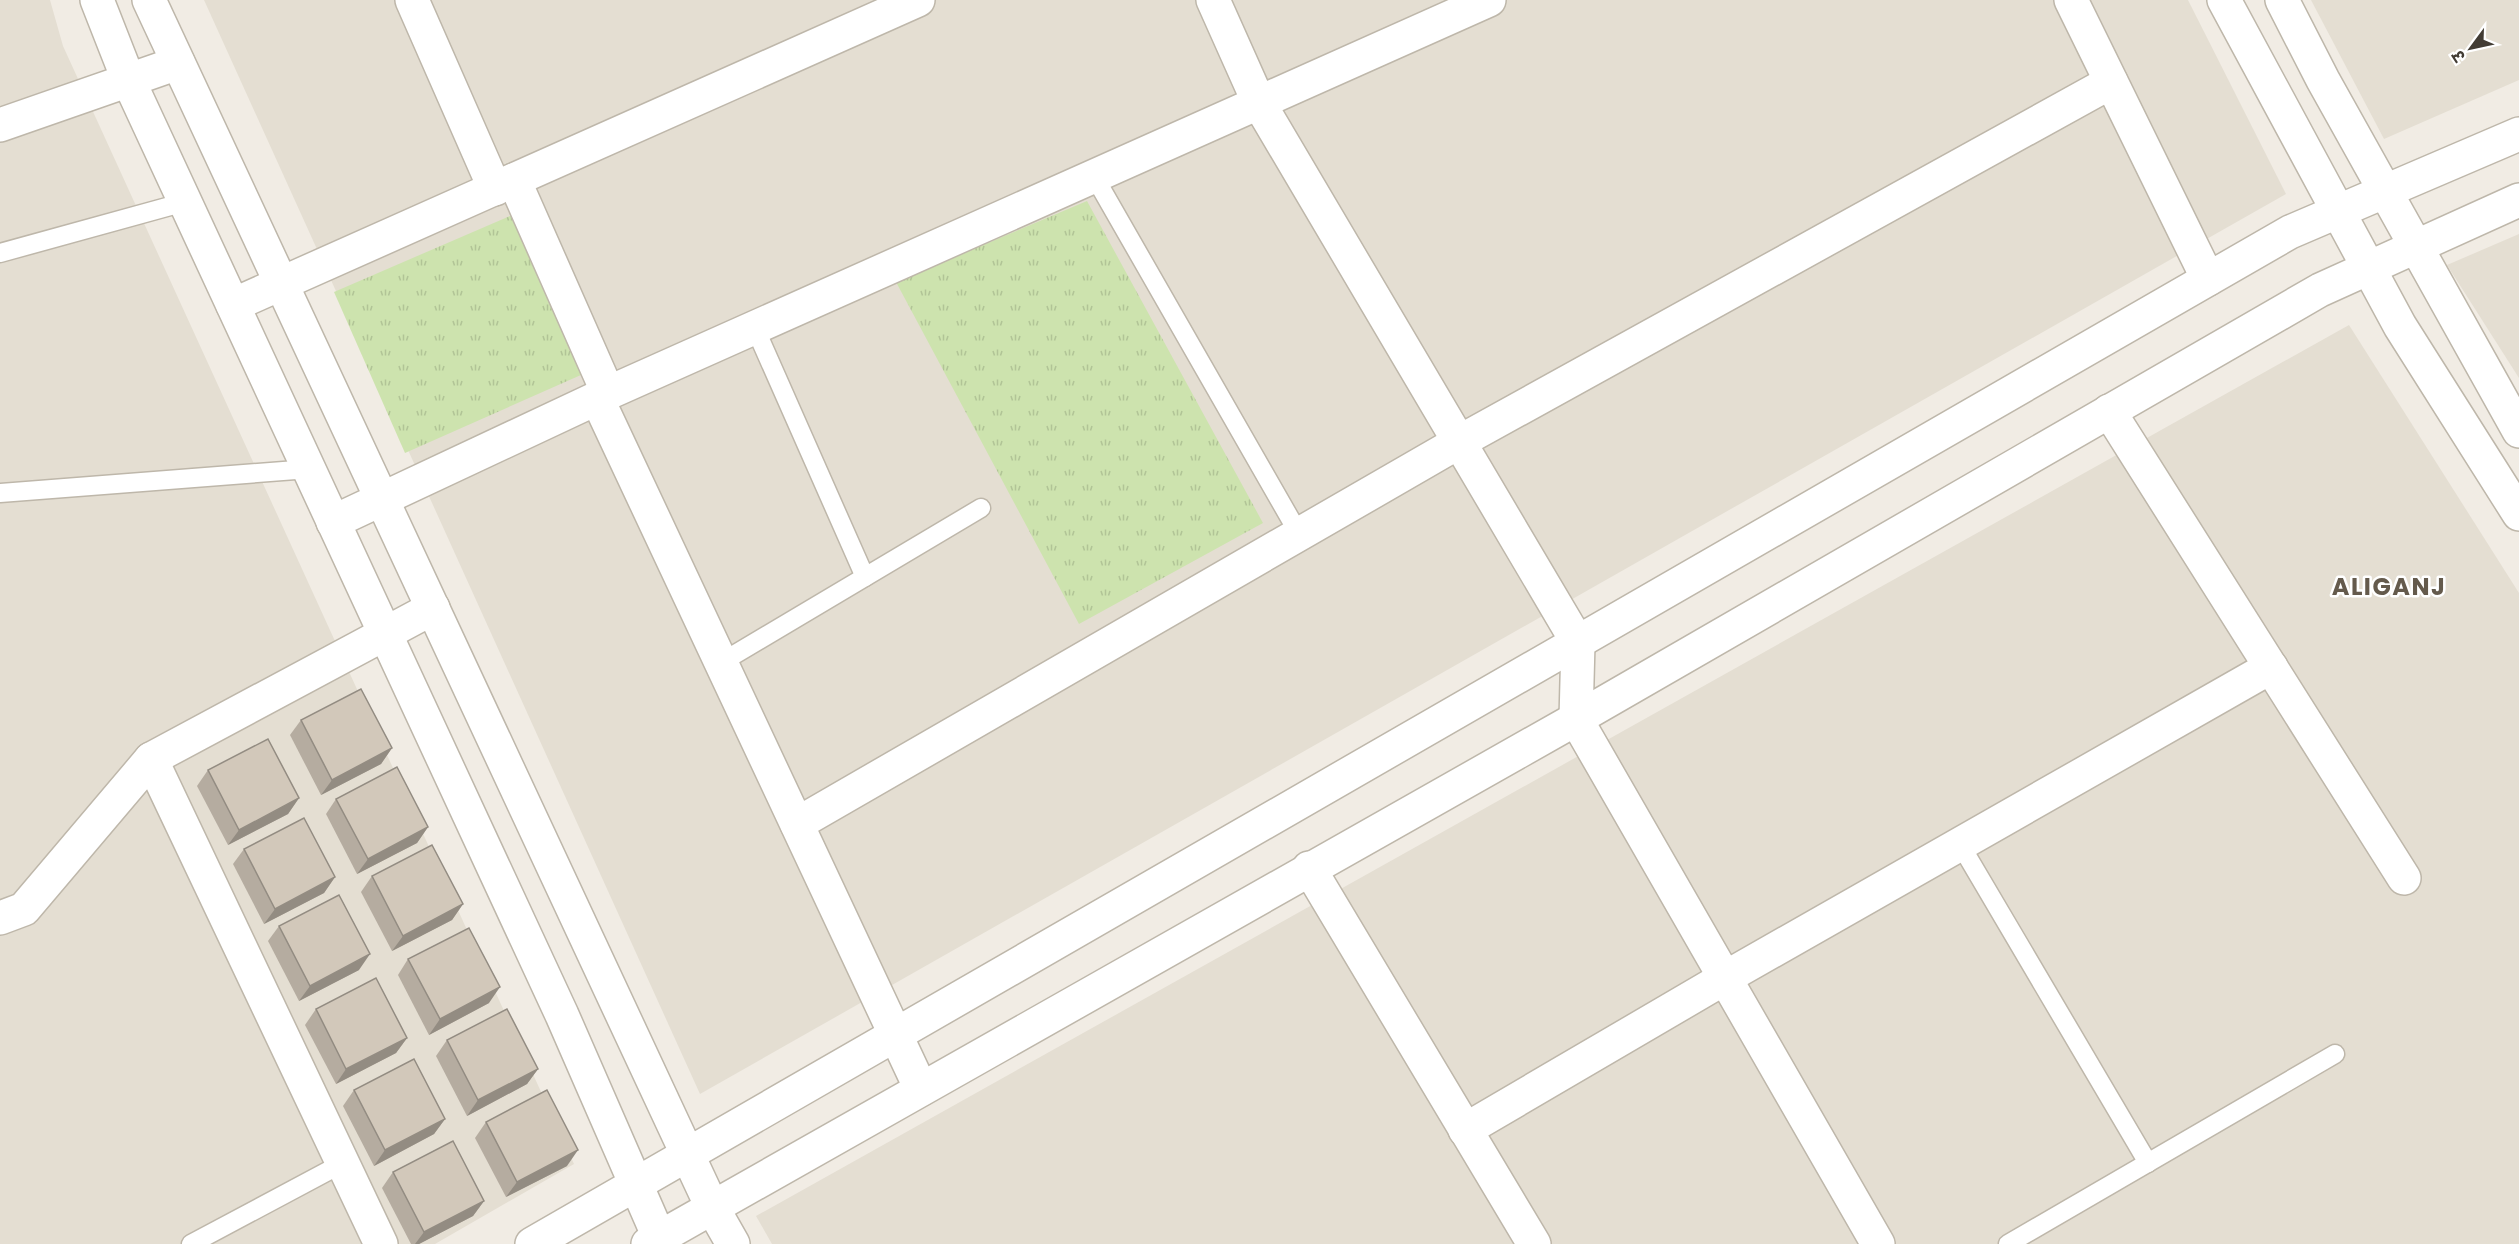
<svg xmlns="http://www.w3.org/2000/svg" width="2519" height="1244" font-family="Poppins,'Noto Sans Devanagari',sans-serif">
	<defs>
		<pattern id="park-tufts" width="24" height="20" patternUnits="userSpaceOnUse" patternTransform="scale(1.5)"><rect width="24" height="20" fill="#cde3ae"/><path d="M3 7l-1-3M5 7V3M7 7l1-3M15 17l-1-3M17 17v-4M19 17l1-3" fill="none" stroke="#b1c496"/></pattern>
	</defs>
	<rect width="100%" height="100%" fill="#f1ece4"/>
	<g fill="#e4ded2">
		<polygon points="0,0 50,0 63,46 574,1164 435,1244 0,1244"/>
		<polygon points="204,0 2188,0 2286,194 700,1094"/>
		<polygon points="2311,0 2519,0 2519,80 2384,139"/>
		<polygon points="2519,234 2519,378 2447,265"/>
		<polygon points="2349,325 2519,593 2519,1244 772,1244 756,1216"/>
	</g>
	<g fill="url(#park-tufts)">
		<polygon points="1087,201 1263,523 1079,624 896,282"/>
		<polygon points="519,212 590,371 405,453 334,292"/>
	</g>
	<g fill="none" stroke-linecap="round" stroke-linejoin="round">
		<g stroke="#beb7aa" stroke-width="21">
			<g id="service">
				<polyline points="1094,176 1299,534"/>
				<polyline points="0,253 185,202"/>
				<polyline points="755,328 865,577"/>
				<polyline points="0,493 309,469"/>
				<polyline points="722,662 981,508"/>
				<polyline points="1960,844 2148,1163"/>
				<polyline points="191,1244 343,1163"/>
				<polyline points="2008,1244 2335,1054"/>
			</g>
		</g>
		<g stroke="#beb7aa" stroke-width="36">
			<g id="minor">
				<polyline points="412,0 495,189"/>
				<polyline points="1213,0 1259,103 1578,643 1576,719 1878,1244"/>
				<polyline points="2071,0 2208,279"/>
				<polyline points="0,125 178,63"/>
				<polyline points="514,180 608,393"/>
				<polyline points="233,305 918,0"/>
				<polyline points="597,398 921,1089"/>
				<polyline points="2109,411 2404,878"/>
				<polyline points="333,522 608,393 1489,0"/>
				<polyline points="151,759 381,1244"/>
				<polyline points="797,824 1459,442 2111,82"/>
				<polyline points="1309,868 1534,1244"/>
				<polyline points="0,918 24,909 151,759 433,608"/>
				<polyline points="1465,1130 1723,979 2271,667"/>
			</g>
		</g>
		<g stroke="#beb7aa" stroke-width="36">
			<g id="tertiary">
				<polyline points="97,0 128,79 562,1015 662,1244"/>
				<polyline points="149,0 712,1207 733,1244"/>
				<polyline points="2224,0 2400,326 2519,514"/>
				<polyline points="2282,0 2323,80 2519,431"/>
				<polyline points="532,1244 2290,232 2519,134"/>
				<polyline points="648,1244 1576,719 2320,290 2519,200"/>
			</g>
		</g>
		<use href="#service" stroke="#fff" stroke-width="18"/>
		<use href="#minor" stroke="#fff" stroke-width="33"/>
		<use href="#tertiary" stroke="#fff" stroke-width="33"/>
	</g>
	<g fill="#b5aca0">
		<polygon points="301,720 392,748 381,764 321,795 290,735"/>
		<polygon points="208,770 299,798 288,814 228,845 197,786"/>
		<polygon points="336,799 428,827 417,843 357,874 326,814"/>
		<polygon points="244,849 335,877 324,893 264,924 233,864"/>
		<polygon points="372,876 463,904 452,920 392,951 361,892"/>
		<polygon points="279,926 359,970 299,1001 268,941"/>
		<polygon points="408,959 489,1003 429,1035 398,975"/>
		<polygon points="316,1009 407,1038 396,1053 336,1084 305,1025"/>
		<polygon points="447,1040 538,1069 527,1084 467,1116 436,1056"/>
		<polygon points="354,1090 445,1119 434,1134 374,1166 343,1106"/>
		<polygon points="486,1122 567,1166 506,1197 475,1138"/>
		<polygon points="393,1172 484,1201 473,1216 419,1244 411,1244 382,1188"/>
	</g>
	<g fill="#938c82">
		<polygon points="392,748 381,764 321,795 332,780"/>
		<polygon points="299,798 288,814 228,845 239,830"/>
		<polygon points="428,827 417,843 357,874 368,859"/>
		<polygon points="335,877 324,893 264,924 275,909"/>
		<polygon points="463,904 452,920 392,951 403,936"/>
		<polygon points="370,954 359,970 299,1001 310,986"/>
		<polygon points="500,987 489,1003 429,1035 440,1019"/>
		<polygon points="407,1038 396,1053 336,1084 346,1069"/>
		<polygon points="538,1069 527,1084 467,1116 478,1100"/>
		<polygon points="445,1119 434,1134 374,1166 385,1150"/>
		<polygon points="578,1150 567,1166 506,1197 517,1182"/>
		<polygon points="484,1201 473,1216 419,1244 415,1244 424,1232"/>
	</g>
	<g fill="#d2c8ba" stroke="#938c82" stroke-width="1.5">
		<polygon points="361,689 392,748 332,780 301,720"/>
		<polygon points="268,739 299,798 239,830 208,770"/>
		<polygon points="397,767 428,827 368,859 336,799"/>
		<polygon points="304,818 335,877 275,909 244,849"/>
		<polygon points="432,845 463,904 403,936 372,876"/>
		<polygon points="339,895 370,954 310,986 279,926"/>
		<polygon points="469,928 500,987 440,1019 408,959"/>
		<polygon points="376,978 407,1038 346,1069 316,1009"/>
		<polygon points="507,1009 538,1069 478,1100 447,1040"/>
		<polygon points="414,1059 445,1119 385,1150 354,1090"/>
		<polygon points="547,1090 578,1150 517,1182 486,1122"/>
		<polygon points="453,1141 484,1201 424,1232 393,1172"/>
	</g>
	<g text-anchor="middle" stroke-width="5" stroke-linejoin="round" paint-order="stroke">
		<g font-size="24" font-weight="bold" letter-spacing="1.5" fill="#645a4c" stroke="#fff">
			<text x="2389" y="595">ALIGANJ</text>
		</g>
	</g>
	<g transform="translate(2471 48) rotate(237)" stroke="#ffffff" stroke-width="4.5" paint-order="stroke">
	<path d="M0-4.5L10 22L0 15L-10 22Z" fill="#423c34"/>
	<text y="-9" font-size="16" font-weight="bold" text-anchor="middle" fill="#423c34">उ</text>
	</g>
</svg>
